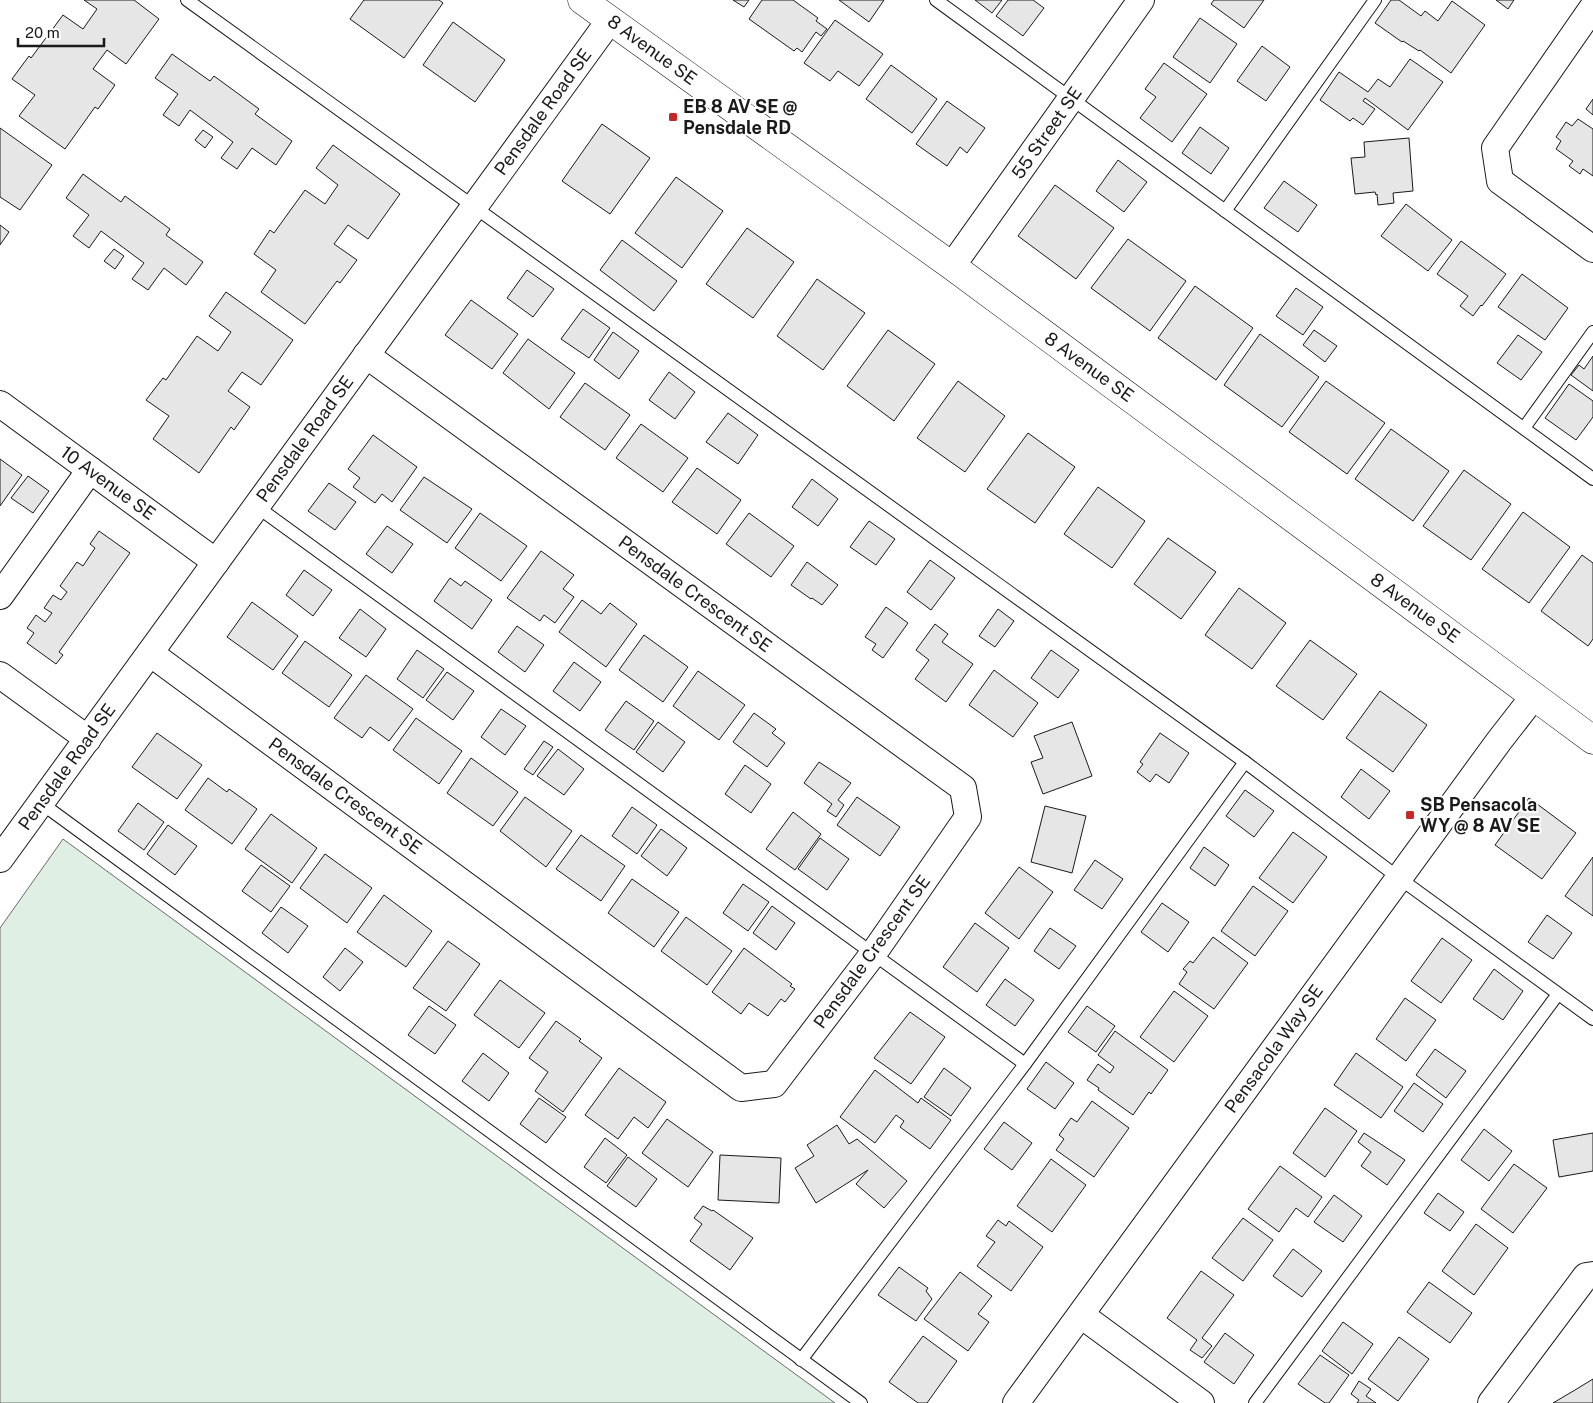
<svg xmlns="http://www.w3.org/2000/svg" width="1593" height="1403" font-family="'Public Sans',sans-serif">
	<rect width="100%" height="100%" fill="#fff"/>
	<polygon fill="#e0efe3" stroke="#6a6a6a" points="63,839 835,1403 0,1403 0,928"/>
	<g fill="#e6e6e6" stroke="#1a1a1a">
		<polygon points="84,0 134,0 159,19 126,64 107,50 93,69 115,85 98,109 95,107 65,149 19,116 35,95 12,79 29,56 31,58 63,15 83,29 97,9"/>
		<polygon points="364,0 439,0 443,3 404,58 350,19"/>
		<polygon points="733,0 749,0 744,7"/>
		<polygon points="762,0 793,0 818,18 816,21 827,29 821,36 816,32 802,52 797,48 794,51 749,19"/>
		<polygon points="839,0 884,0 869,22"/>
		<polygon points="975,0 1002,0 992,13"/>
		<polygon points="1008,0 1033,0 1044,8 1023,36 996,16"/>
		<polygon points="1214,0 1264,0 1244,28 1211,4"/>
		<polygon points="1391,0 1399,0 1421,16 1425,11 1438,21 1452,1 1485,25 1451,73 1420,50 1419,51 1403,41 1402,42 1375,23"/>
		<polygon points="1496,0 1514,0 1508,9"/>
		<polygon points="1200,18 1237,44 1210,83 1173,57"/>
		<polygon points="835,20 883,54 859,86 838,71 830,81 804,63"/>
		<polygon points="453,22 505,60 475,102 423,65"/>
		<polygon points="1262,46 1290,67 1266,101 1237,81"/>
		<polygon points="172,54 210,81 214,76 259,109 255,114 292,141 276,165 252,148 237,169 221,158 233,142 190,110 179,126 163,115 178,94 155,78"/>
		<polygon points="1410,59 1443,82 1408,130 1365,98 1363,101 1375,109 1363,125 1353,118 1350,121 1320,100 1339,72 1368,92 1378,79 1390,87"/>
		<polygon points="1164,63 1207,94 1172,142 1140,118 1156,97 1145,89"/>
		<polygon points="891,65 937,99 912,133 866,99"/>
		<polygon points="1593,99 1593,115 1586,109"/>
		<polygon points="947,101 985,128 967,153 960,147 947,166 916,144"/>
		<polygon points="1578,119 1593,129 1593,176 1583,169 1580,174 1569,166 1573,161 1556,149 1561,141 1556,137 1566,122 1572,126"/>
		<polygon points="602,124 650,158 610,214 562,181"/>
		<polygon points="1200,127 1229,148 1211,174 1182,153"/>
		<polygon points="0,128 52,165 20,210 0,197"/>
		<polygon points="203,130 213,137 205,148 195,140"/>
		<polygon points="1409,138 1413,191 1393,193 1394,203 1378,205 1377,194 1376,195 1375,192 1355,194 1351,158 1365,157 1364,142"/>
		<polygon points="333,145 400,194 368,239 348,225 334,244 357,260 340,283 337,281 305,324 261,292 276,270 254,254 270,230 274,233 305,190 325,204 338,185 316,168"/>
		<polygon points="1118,160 1147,182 1124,212 1096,191"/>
		<polygon points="83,174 121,202 125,196 170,229 166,235 203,262 186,285 164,268 148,290 132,279 144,263 101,231 89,248 73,236 89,215 66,198"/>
		<polygon points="676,177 723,211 682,268 635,233"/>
		<polygon points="1284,181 1317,205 1298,232 1264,208"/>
		<polygon points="1055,185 1114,228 1076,279 1018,236"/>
		<polygon points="1406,204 1452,240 1428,271 1381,236"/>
		<polygon points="0,225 9,232 0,245"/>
		<polygon points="747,228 794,262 753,318 706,284"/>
		<polygon points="1128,239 1186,281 1150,331 1091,288"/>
		<polygon points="622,240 677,281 654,311 600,270"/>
		<polygon points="1461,241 1506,274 1482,306 1481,305 1473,316 1460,306 1468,296 1437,274"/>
		<polygon points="114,249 124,256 115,269 104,261"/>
		<polygon points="527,270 554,289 533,317 507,298"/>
		<polygon points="1522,274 1568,308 1545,340 1498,307"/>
		<polygon points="817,279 865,313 823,370 777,336"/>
		<polygon points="1195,286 1253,328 1216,380 1158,338"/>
		<polygon points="1296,288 1323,307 1303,335 1276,316"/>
		<polygon points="226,292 293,340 261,385 242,372 228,391 250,407 234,430 231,427 199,473 153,439 169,416 146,400 163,378 166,380 197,336 218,351 231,332 209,316"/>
		<polygon points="471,300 518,334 492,369 445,335"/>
		<polygon points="583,309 610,328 589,358 561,339"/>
		<polygon points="888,330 935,364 894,421 847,386"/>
		<polygon points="1314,330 1337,346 1325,362 1303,345"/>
		<polygon points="613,332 639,351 619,379 594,360"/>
		<polygon points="1260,334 1319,377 1282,427 1224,385"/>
		<polygon points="1518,335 1542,352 1521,380 1497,363"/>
		<polygon points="528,339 575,373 549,409 503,373"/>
		<polygon points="1593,356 1593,391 1571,375 1579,365 1584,369"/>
		<polygon points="669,372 695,392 675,419 649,400"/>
		<polygon points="958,381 1005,416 965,472 917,438"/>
		<polygon points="1326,381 1385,423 1347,474 1289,432"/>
		<polygon points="585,383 630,415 605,450 560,417"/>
		<polygon points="1569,384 1593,401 1593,417 1576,440 1545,418"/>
		<polygon points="728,413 758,435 738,464 706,442"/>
		<polygon points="641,424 688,458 663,492 616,458"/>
		<polygon points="1391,429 1449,471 1413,521 1355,479"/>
		<polygon points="1028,433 1075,467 1035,523 987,489"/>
		<polygon points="373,435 417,467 392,502 382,494 375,503 353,487 360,478 348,469"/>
		<polygon points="0,459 22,475 0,506"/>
		<polygon points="697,468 741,500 717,534 672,502"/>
		<polygon points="1464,470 1511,504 1471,560 1423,526"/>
		<polygon points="28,476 49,491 33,513 11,498"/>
		<polygon points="424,477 472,509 447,543 400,510"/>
		<polygon points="812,479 838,499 818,526 792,507"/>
		<polygon points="329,483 356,502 335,530 308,511"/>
		<polygon points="1098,487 1145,521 1112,568 1064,534"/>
		<polygon points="1523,512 1570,547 1529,603 1482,569"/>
		<polygon points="480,513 527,546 501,581 455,548"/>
		<polygon points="749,513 794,546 771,577 726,544"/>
		<polygon points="869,521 895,539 876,565 850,547"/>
		<polygon points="387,526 413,544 392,573 366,554"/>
		<polygon points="99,531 130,553 59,652 63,655 56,664 27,643 34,633 27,628 36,615 45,622 52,613 44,608 53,595 61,600 67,592 60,586 77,562 83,566 95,548 90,544"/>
		<polygon points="1168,538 1216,572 1181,619 1134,584"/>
		<polygon points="541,551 574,575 563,589 574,597 555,623 544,615 540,621 507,598"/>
		<polygon points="1582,555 1593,563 1593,639 1588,646 1541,611"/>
		<polygon points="930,560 955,578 931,610 907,592"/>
		<polygon points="807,562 838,585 822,605 812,598 811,599 791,585"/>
		<polygon points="304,570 332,590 313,616 286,595"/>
		<polygon points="450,578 461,586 465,581 492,600 472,629 434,601"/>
		<polygon points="1239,588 1286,623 1252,669 1205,635"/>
		<polygon points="582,600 601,614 610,603 637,624 606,667 559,632"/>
		<polygon points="252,602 298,636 273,670 227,637"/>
		<polygon points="886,607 908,623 883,658 872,650 876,644 865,637"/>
		<polygon points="360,609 386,629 366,657 339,638"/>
		<polygon points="998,609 1014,621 995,647 979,636"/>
		<polygon points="935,624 948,634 942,642 973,664 946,702 915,679 929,660 916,650"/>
		<polygon points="517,626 544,645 525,672 498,652"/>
		<polygon points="644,635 688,667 663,702 619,670"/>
		<polygon points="1310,640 1357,674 1323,720 1276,686"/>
		<polygon points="305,641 352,675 329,707 282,673"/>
		<polygon points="417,650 444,669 423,698 397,679"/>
		<polygon points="1051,650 1079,670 1058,698 1031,678"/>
		<polygon points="574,662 601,682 580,711 553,691"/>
		<polygon points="994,670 1038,703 1013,737 969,705"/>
		<polygon points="698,671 745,705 719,740 673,706"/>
		<polygon points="447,672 474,691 453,720 426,700"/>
		<polygon points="366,675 413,709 389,741 370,727 362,738 334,718"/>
		<polygon points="1380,691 1427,725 1393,772 1346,738"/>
		<polygon points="626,701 654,721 634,750 605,730"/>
		<polygon points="501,709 526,726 505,755 481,737"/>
		<polygon points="754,713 776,729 772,733 785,743 767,767 733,742"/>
		<polygon points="416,718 462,751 439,784 393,750"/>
		<polygon points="658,722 685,742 663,772 636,752"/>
		<polygon points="1072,722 1092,776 1043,794 1031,762 1043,758 1034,736"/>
		<polygon points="157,733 202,765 177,799 132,767"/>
		<polygon points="1160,733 1189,753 1169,783 1156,774 1150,782 1137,772 1143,764 1140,762"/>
		<polygon points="544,741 553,747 533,775 524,769"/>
		<polygon points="558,749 584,769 564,795 537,776"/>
		<polygon points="471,758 518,792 493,826 447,793"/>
		<polygon points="819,762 851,783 838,800 844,805 836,817 827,811 832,804 804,783"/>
		<polygon points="745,765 771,784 751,813 725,794"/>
		<polygon points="1361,769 1390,791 1369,819 1341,797"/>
		<polygon points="208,778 227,792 229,789 257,809 232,844 185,810"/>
		<polygon points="1245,790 1274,811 1254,837 1226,816"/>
		<polygon points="525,797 572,831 546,867 500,831"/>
		<polygon points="857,797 900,827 880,856 837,825"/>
		<polygon points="1529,798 1576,833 1542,879 1495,845"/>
		<polygon points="138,803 164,822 144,850 118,831"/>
		<polygon points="1045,806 1086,816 1072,873 1031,862"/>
		<polygon points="632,807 657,825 637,854 612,836"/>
		<polygon points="793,812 821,834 795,870 766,849"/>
		<polygon points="271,814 317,848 292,883 245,849"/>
		<polygon points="168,825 197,846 175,875 147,854"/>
		<polygon points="661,829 687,848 667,876 641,856"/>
		<polygon points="1293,832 1327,857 1293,903 1259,878"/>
		<polygon points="581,835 625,866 601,901 556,869"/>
		<polygon points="820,838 849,859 827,890 798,869"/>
		<polygon points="1204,847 1229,865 1215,886 1190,868"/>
		<polygon points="325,854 372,888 347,923 300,888"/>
		<polygon points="1593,857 1593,916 1565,896"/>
		<polygon points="1095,860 1123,879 1102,909 1074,890"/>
		<polygon points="261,865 290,886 271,912 242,891"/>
		<polygon points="1019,867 1053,892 1019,939 985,913"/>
		<polygon points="632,879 679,912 654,947 608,913"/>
		<polygon points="743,884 769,902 748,931 723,913"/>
		<polygon points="1253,886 1288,911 1255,956 1221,931"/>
		<polygon points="384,895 432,931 406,967 357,932"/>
		<polygon points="1162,903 1189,922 1168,952 1141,932"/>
		<polygon points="772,906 795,923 776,950 753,933"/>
		<polygon points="281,907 308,926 288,953 262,933"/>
		<polygon points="1547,915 1572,933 1553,959 1528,942"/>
		<polygon points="686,917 732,951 707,985 661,951"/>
		<polygon points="975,923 1009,948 977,992 943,967"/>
		<polygon points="1050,928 1076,946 1059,969 1034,951"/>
		<polygon points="1213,937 1248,963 1214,1009 1179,984 1187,972 1183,969 1190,961 1193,963"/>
		<polygon points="1442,938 1472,960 1441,1003 1411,981"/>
		<polygon points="448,941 480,964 446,1011 413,988"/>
		<polygon points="345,948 363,962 340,991 323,977"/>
		<polygon points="744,948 792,984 790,986 795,989 785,1002 781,999 768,1016 749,1003 741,1014 712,992"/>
		<polygon points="1494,969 1523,991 1503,1020 1473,999"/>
		<polygon points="1005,979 1034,1000 1015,1026 986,1005"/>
		<polygon points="500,980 545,1013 519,1048 474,1015"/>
		<polygon points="1174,991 1208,1016 1174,1062 1140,1037"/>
		<polygon points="1405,998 1436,1020 1406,1061 1376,1039"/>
		<polygon points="429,1006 456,1025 435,1054 408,1035"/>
		<polygon points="1087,1006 1115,1026 1096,1052 1068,1032"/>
		<polygon points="910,1012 945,1037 911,1084 874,1058"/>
		<polygon points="556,1021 581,1039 579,1041 602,1058 563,1112 535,1091 548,1072 529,1058"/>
		<polygon points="1115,1031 1168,1070 1151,1094 1149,1092 1133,1115 1098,1090 1099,1088 1087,1080 1098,1064 1110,1073 1114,1067 1098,1055"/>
		<polygon points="1435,1049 1466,1071 1446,1098 1416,1075"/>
		<polygon points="483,1053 509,1073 489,1101 462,1081"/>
		<polygon points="1356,1053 1403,1087 1381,1118 1334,1085"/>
		<polygon points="1046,1062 1074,1083 1055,1109 1027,1089"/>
		<polygon points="619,1068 666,1102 648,1128 634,1117 618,1139 585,1115"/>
		<polygon points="944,1068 971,1088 951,1116 924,1097"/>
		<polygon points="875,1070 918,1103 921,1098 951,1120 930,1149 900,1127 904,1121 896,1115 875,1143 840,1117"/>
		<polygon points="1414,1083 1443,1104 1423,1132 1394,1111"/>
		<polygon points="539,1098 566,1117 546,1143 520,1124"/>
		<polygon points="1092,1101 1129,1128 1094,1177 1056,1150 1064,1139 1059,1135 1071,1118 1077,1122"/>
		<polygon points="1325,1108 1357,1131 1325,1177 1293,1153"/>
		<polygon points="667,1119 713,1152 688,1187 642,1153"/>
		<polygon points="1004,1122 1032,1143 1012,1170 984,1149"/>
		<polygon points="837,1125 849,1144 857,1139 907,1181 884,1208 856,1184 868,1170 816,1203 795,1168 814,1156 807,1145"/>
		<polygon points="1484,1129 1512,1151 1489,1181 1461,1160"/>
		<polygon points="1364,1133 1405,1160 1387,1185 1361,1166 1371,1152 1358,1142"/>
		<polygon points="1593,1133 1593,1171 1559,1177 1553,1140"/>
		<polygon points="605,1138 627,1155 606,1183 584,1167"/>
		<polygon points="720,1155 781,1158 779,1203 718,1200"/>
		<polygon points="628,1157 657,1179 636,1207 607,1186"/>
		<polygon points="1051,1159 1086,1185 1052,1232 1017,1206"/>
		<polygon points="1514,1164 1547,1188 1513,1233 1481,1209"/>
		<polygon points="1280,1166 1322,1197 1308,1217 1296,1208 1279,1232 1248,1209"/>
		<polygon points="1438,1193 1464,1212 1450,1231 1424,1213"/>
		<polygon points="1334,1195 1362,1216 1343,1242 1314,1222"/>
		<polygon points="703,1206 712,1211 713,1210 753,1238 730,1270 690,1241 702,1224 694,1218"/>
		<polygon points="1243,1218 1273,1240 1243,1281 1212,1258"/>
		<polygon points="998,1220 1006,1226 1009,1221 1043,1247 1011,1291 977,1266 995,1242 986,1236"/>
		<polygon points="1476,1224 1508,1248 1474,1295 1442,1271"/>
		<polygon points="1293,1249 1322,1271 1302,1297 1273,1276"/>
		<polygon points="899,1267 928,1288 926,1291 932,1299 916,1321 878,1295"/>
		<polygon points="1201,1271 1234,1295 1202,1338 1212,1346 1202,1358 1190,1350 1197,1340 1167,1318"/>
		<polygon points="960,1272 992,1296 978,1314 989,1322 968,1351 924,1319"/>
		<polygon points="1429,1282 1472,1313 1450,1343 1407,1312"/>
		<polygon points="1343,1322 1373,1344 1352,1374 1322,1351"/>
		<polygon points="1225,1333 1254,1355 1234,1384 1204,1362"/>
		<polygon points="923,1336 957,1361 927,1403 918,1403 889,1382"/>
		<polygon points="1399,1337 1429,1359 1398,1401 1368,1379"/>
		<polygon points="1320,1355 1349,1375 1329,1403 1325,1403 1298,1384"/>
		<polygon points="1593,1379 1593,1403 1553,1403 1575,1390"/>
		<polygon points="1359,1381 1371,1389 1366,1396 1376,1403 1357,1403 1359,1400 1351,1394"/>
	</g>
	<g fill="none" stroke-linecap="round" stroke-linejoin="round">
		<g stroke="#1a1a1a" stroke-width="14">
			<g id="service">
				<polyline points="187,0 1245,762 1399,878 1593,1019"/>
				<polyline points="936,0 1593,479"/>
				<polyline points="1225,211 1375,0"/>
				<polyline points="1524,428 1593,332"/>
				<polyline points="256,506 1025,1064"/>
				<polyline points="41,803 861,1403"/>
				<polyline points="801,1360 1025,1064 1245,762"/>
				<polyline points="1255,1403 1558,994"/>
			</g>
		</g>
		<g stroke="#1a1a1a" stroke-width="28">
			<g id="minor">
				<polyline points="1593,7 1495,148 1500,181 1593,249"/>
				<polyline points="952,266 1141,0"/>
				<polyline points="0,404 216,562"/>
				<polyline points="0,596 90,470"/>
				<polyline points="150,653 741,1088 774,1084 873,954 968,817 963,788 366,355"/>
				<polyline points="0,675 88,739"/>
				<polyline points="0,859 610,20"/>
				<polyline points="1081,1315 1201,1403"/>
				<polyline points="1016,1403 1499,741 1534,696"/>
				<polyline points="1491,1403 1586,1276 1593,1275"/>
			</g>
		</g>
		<g stroke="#1a1a1a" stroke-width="29">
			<polyline id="tertiary" points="582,0 952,266 1593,740"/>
		</g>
		<use href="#service" stroke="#fff" stroke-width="12"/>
		<use href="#minor" stroke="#fff" stroke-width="26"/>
		<use href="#tertiary" stroke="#fff" stroke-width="28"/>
	</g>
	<g fill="#c62828" stroke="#fff" stroke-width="2">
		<rect x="668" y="112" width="10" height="10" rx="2.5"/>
		<rect x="1405" y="810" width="10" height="10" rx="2.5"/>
	</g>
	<g text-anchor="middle" stroke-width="4" stroke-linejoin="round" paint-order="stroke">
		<g font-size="18" fill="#1a1a1a" stroke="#fff">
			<text transform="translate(652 50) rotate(36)" y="6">8 Avenue SE</text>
			<text transform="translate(543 112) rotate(-54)" y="6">Pensdale Road SE</text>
			<text transform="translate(1047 133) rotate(-55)" y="6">55 Street SE</text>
			<text transform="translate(1089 367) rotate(36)" y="6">8 Avenue SE</text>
			<text transform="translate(305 439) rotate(-54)" y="6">Pensdale Road SE</text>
			<text transform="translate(108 483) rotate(36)" y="6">10 Avenue SE</text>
			<text transform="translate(695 594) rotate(36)" y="6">Pensdale Crescent SE</text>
			<text transform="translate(1415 608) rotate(36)" y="6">8 Avenue SE</text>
			<text transform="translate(67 767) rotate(-54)" y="6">Pensdale Road SE</text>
			<text transform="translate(345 796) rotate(36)" y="6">Pensdale Crescent SE</text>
			<text transform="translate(872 952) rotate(-54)" y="6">Pensdale Crescent SE</text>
			<text transform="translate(1274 1049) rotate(-54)" y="6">Pensacola Way SE</text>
		</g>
		<g font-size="18" font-weight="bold" fill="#1a1a1a" stroke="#fff" text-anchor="start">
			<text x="683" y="113">EB 8 AV SE @<tspan x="683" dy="21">Pensdale RD</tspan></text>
			<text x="1420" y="811">SB Pensacola<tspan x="1420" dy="21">WY @ 8 AV SE</tspan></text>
		</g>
	</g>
	<path d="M18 38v8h86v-8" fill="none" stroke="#1a1a1a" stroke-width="2.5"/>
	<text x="25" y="38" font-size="15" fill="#1a1a1a" stroke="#ffffff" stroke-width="4" paint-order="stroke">20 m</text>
</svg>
